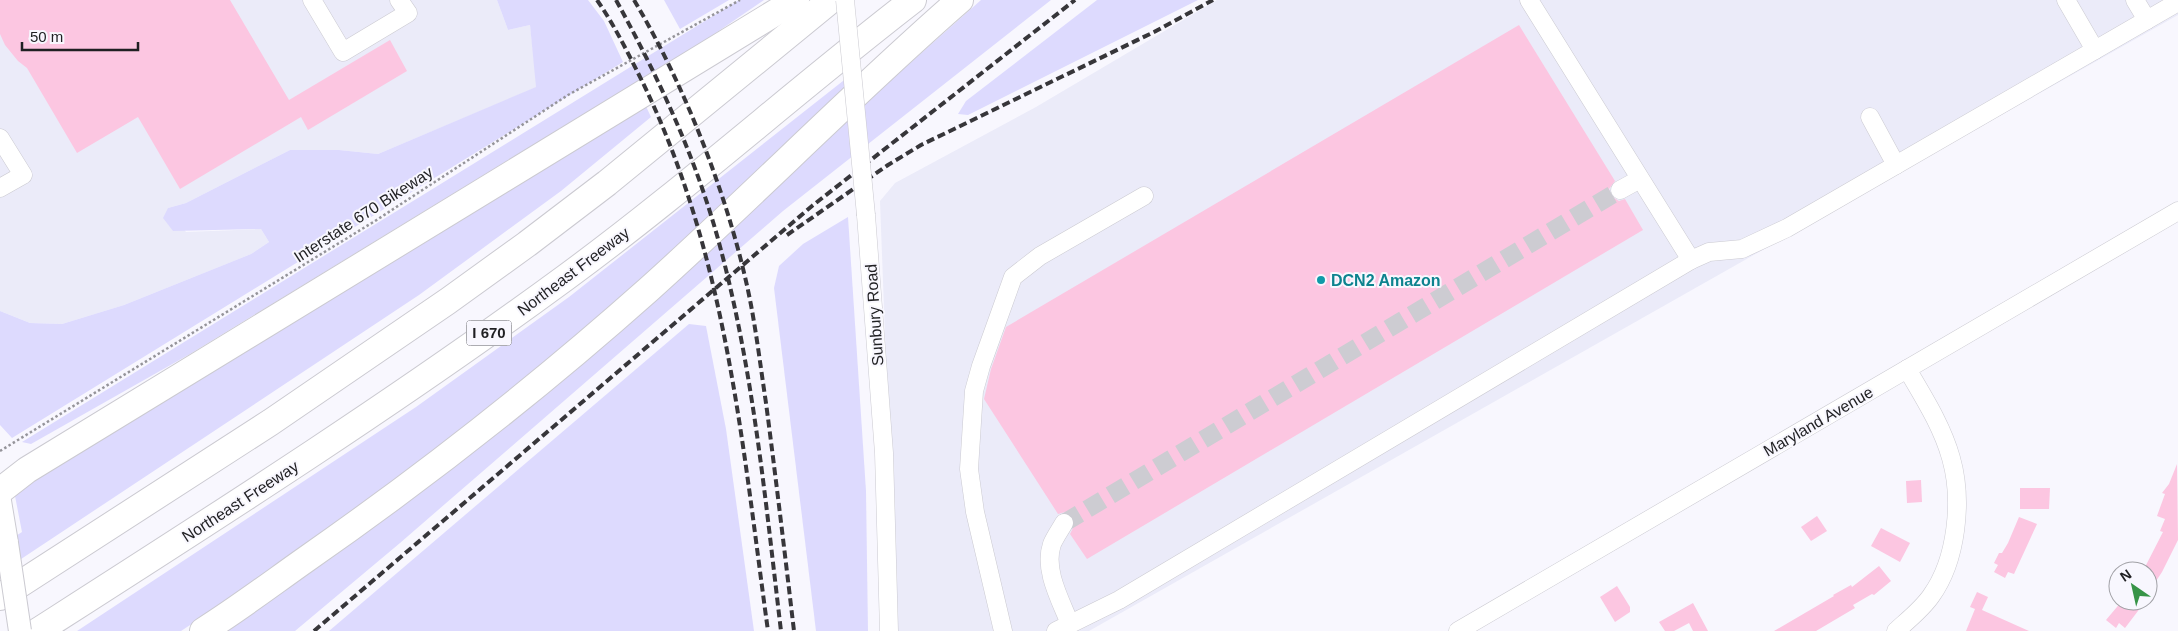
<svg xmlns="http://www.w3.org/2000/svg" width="2178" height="631" font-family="Helvetica,sans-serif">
	<rect width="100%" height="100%" fill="#f8f7fe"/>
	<g fill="#ebebf9">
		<polygon points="0,0 497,0 508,30 530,25 537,87 378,154 339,150 290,150 186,203 168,208 186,232 261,229 269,242 251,254 124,305 62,324 30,323 0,311"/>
		<polygon points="1217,0 2178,0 2178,15 1089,631 896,631 880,201 895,183 1036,107"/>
	</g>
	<g fill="#dddafe">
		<polygon points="497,0 588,0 604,21 623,62 12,438 0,425 0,311 30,323 62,324 124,305 251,254 269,242 261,229 173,231 163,218 168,208 186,203 290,150 339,150 378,154 536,87 530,25 508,30"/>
		<polygon points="664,0 729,0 680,29"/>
		<polygon points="739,0 764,0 707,39 190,354 31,444 22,442"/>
		<polygon points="981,0 1051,0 783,211 400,543 295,631 223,631 256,611 333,557 476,449"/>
		<polygon points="1097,0 1198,0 968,115 958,114 966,101"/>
		<polygon points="848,77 854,83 588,329 469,427 219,606 181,631 77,631 416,407 569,297"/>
		<polygon points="643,100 651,117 561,191 419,295 0,573 0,546 22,532 15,496 19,486"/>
		<polygon points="848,217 866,491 868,631 816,631 774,288 779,266 803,244"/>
		<polygon points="689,324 706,326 726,429 754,631 329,631"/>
	</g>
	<g fill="#fcc6e1">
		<polygon points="0,0 230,0 289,100 390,40 407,71 308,130 301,117 180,189 138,117 77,153 27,68 18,61 5,45 0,34"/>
		<polygon points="1519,25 1615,181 1609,189 1611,196 1619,201 1625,199 1643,230 1087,559 1070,534 1075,524 1073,517 1065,512 1058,514 984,399 991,369 1006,327"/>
		<polygon points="2177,464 2178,540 2162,572 2148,593 2148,571 2143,571 2163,532 2160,531 2165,519 2157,516 2165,494 2162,493 2169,484"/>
		<polygon points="1921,480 1922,502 1907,503 1906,481"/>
		<polygon points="2020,488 2050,488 2049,509 2020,509"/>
		<polygon points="1817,516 1827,531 1811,541 1801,527"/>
		<polygon points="2019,517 2037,524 2014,574 2008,572 2005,578 1994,572 1998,565 1994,563 1999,553 2002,553 2008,543"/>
		<polygon points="1881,528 1910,543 1900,562 1871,546"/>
		<polygon points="1879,566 1891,581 1874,595 1872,594 1853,605 1855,608 1816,631 1774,631 1834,596 1833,595 1851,585 1852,587"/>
		<polygon points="1617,586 1630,607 1630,612 1615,622 1600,597"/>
		<polygon points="1977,592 1988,597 1982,610 2029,631 1966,631 1975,609 1970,607"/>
		<polygon points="2122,601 2143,601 2139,606 2141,607 2125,628 2119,623 2116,628 2106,620"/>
		<polygon points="1693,603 1708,631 1693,631 1689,623 1674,631 1665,631 1659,622"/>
	</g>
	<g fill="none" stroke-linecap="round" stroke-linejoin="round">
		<polyline stroke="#cdccd2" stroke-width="18" stroke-dasharray="18 9" stroke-linecap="butt" points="1064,523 1620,190"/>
		<g stroke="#cbcad1" stroke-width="19">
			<g id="minor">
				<polyline points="312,0 343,52 408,13 399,0"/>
				<polyline points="1529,0 1691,260"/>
				<polyline points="2066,0 2095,50"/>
				<polyline points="2135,0 2147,20"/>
				<polyline points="1870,117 1896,165"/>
				<polyline points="0,138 23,175 0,188"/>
				<polyline points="1620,190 1640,179"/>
				<polyline points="866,215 884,453 889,631"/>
				<path d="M1064 523C1060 530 1055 537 1052 544 1043 570 1061 601 1070 624"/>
				<polyline points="1003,631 975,512 969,469 974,391 981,366 1013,277 1040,256 1144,196"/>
				<polyline points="1056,631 1119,600 1691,260 1709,252 1742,249 1787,228 2178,2"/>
				<polyline points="1458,631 2178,211"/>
				<path d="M1896 631C1908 620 1922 609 1931 596 1957 560 1963 500 1951 458 1942 426 1924 398 1907 369"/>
			</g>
		</g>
		<g stroke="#cbcad1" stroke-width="24">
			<polyline id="major" points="0,501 7,543"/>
		</g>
		<g stroke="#cbcad1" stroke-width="28">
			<g id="highway">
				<polyline points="0,491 27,470 796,0"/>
				<polyline points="0,597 271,422 448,301 527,244 607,183 831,0"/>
				<path d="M38 631C216 517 395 403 565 278 685 190 795 91 913 0"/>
				<path d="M203 631C238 609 271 584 305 560 424 477 539 387 648 290 754 195 853 93 960 0"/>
			</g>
		</g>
		<polyline stroke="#95949a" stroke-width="2.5" stroke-dasharray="2.5 2.5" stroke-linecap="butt" points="0,451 375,221 568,95 740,0"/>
		<use href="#minor" stroke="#fff" stroke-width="18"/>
		<use href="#major" stroke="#fff" stroke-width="22"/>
		<use href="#highway" stroke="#fff" stroke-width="26"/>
		<g stroke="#37363a" stroke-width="4" stroke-dasharray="8 4" stroke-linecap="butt">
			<path d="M597 0C615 26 629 55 643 83 727 257 742 443 768 631"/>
			<path d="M616 0C660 80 699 164 722 254 754 376 766 506 781 631"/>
			<path d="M634 0C686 87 732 206 751 305 757 337 761 370 766 403 776 479 785 555 794 631"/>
			<polyline points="787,235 888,165 921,145 1154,32 1213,0"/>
			<polyline points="314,631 812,206 1075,0"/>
		</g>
		<g stroke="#cbcad1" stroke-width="19" stroke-linecap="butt">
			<polyline id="minor-bridge" points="845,0 866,215"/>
		</g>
		<g stroke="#cbcad1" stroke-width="24" stroke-linecap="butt">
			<polyline id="major-bridge" points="7,543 20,631"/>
		</g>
		<use href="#minor-bridge" stroke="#fff" stroke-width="18"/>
		<use href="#major-bridge" stroke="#fff" stroke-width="22"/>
	</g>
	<circle fill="#0f9aa8" stroke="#f8f7fe" stroke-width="2" cx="1321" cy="280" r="5"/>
	<g text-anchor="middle" stroke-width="4" stroke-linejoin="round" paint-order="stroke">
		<rect fill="#f8f7fe" stroke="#606064" stroke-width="1" x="466.5" y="320.5" width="45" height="25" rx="4"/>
		<g font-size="15" font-weight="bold" fill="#1f1f22">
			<text x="489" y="338">I 670</text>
		</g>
		<g font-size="16" fill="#1f1f22" stroke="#f8f7fe">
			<text transform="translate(363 214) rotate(-33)" y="6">Interstate 670 Bikeway</text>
			<text transform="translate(573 271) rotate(-37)" y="6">Northeast Freeway</text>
			<text transform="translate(874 315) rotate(-94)" y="6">Sunbury Road</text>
			<text transform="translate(1818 421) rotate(-30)" y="6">Maryland Avenue</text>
			<text transform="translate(240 501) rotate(-33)" y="6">Northeast Freeway</text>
		</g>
		<g font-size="16" font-weight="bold" fill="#0d838f" stroke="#f8f7fe" text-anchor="start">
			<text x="1331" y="286">DCN2 Amazon</text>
		</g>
	</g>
	<g transform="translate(2133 586) rotate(326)"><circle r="24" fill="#f8f7fe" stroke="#a1a1a6"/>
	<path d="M0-4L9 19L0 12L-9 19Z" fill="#379447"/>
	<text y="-8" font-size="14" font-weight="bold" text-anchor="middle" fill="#1f1f22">N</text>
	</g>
	<path d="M22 42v8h116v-8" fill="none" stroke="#1f1f22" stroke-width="2.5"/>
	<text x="30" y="42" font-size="15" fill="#1f1f22" stroke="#f8f7fe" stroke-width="4" paint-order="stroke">50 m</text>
</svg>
